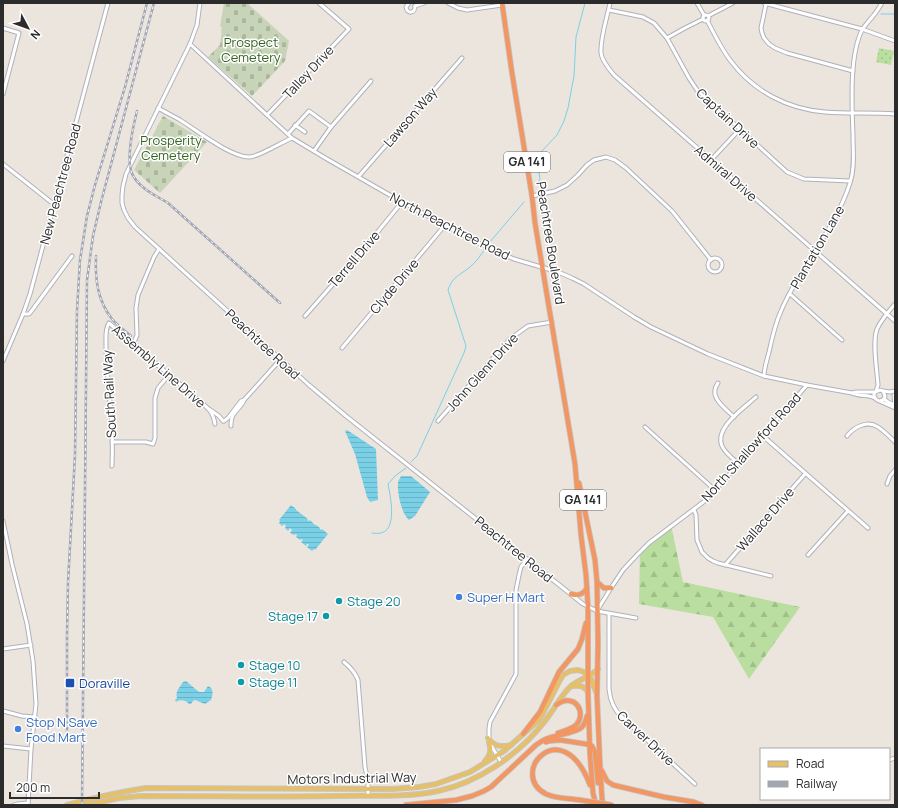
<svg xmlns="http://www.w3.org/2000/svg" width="898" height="808" font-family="Manrope,sans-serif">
	<defs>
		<pattern id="forest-firs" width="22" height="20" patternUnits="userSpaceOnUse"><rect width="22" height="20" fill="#b9de9f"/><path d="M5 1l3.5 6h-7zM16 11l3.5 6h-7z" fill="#9fbf89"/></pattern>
		<pattern id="cemetery-stones" width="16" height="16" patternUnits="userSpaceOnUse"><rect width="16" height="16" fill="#c7d4b7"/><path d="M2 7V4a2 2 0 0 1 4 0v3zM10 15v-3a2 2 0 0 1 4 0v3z" fill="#abb69e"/></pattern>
		<pattern id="park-dots" width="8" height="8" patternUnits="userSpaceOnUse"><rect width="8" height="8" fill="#b9de9f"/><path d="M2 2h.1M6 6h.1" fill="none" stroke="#9fbf89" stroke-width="1.8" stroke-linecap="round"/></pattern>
		<pattern id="water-rules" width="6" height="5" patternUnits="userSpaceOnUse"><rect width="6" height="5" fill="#7ad0e6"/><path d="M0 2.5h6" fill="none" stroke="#6ab3c5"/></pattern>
	</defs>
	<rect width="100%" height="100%" fill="#ece5de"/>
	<polygon fill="url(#forest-firs)" points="671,525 683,582 800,607 749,679 713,617 639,604 640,549"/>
	<g fill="url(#cemetery-stones)">
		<polygon points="224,3 247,3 289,41 285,61 252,96 208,57 220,45 222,27 220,26"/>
		<polygon points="163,116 207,142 160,193 134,170"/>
	</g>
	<polygon fill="url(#park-dots)" points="879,48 894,51 891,65 876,62"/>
	<g fill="url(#water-rules)">
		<polygon points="347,430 376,449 378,500 370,502 367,497 355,454 345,431"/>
		<path d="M401 476H411L430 492 415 516 409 520C401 513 397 492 398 482 399 480 400 478 401 476Z"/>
		<polygon points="291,505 296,509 296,510 308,519 307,520 309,521 310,520 315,525 316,525 320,528 320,529 321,530 322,529 328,534 315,550 314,549 312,551 307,547 309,544 307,544 306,546 301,542 303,540 301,539 300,540 296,537 297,535 296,534 294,535 290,533 292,530 290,528 288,531 285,528 286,526 284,524 282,526 279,523 280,521 279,520"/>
		<path d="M186 681 199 692H204L208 686C214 688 213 695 211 700L205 704 195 700 193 701 191 704H189C187 700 179 699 176 702L175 700 177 698C175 691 180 687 183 682Z"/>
	</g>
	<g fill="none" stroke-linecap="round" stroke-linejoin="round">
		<g stroke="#7ad0e6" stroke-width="1">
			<polyline points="881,14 895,14"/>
			<polyline points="537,184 540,179 537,160 541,152 557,135 564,121 568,108 574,76 576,37 585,3"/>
			<polyline points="489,243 524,202"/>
			<path d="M411 462 417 456 464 353 466 346 448 290C452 277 460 275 470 267 476 262 481 255 485 249"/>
			<path d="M372 533C375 533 378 534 381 533 398 529 390 495 388 484L395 476 406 468"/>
		</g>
		<g stroke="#afb2ba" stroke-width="5">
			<g id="minor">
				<polyline points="200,3 197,25 190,44 126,174 123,186 122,195 122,203 124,210 128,218 135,227 309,385 346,416 533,564 583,604 597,611 636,618"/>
				<path d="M409 3 406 7C407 14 415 14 415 6"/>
				<polyline points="448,3 458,8 467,10 502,5"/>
				<path d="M610 3C607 18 600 38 601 53 602 61 609 69 614 75L895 321"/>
				<polyline points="697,3 704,15"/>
				<polyline points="764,3 862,29 895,41"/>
				<polyline points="766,4 761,28 762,33 764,38 769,44 775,48 787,53 853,71"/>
				<polyline points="415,6 424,3"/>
				<polyline points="609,10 643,17 654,23 667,38 689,78 697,90 787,172 804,179 850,181"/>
				<circle cx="706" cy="18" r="3"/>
				<polyline points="708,16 733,3"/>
				<path d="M707 20C714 34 721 48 730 60 753 91 787 109 825 112 848 114 872 112 895 114"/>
				<polyline points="3,28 19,33 3,94"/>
				<polyline points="667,38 685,28 703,19"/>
				<path d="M190 44 292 138 327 159 395 198 476 242 514 259 558 272 572 278 584 284 634 317 651 327 708 354 764 376 807 385 852 393C860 397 867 394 875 398"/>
				<path d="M158 108C165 112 173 116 180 120 196 130 232 158 250 157 260 156 282 142 292 138"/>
				<polyline points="267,115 349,29 319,3"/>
				<polyline points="295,125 305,132"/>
				<polyline points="288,134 309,111 331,127"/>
				<polyline points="314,151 331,127 371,81"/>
				<polyline points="711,160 739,130"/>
				<polyline points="3,164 51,202 54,203"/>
				<polyline points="359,176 462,58"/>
				<polyline points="532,196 555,191 567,185 578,175 587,165 594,160 606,157 615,160 626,168 672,211 711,260"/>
				<circle cx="715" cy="265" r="7"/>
				<polyline points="790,294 842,340"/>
				<polyline points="23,314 29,314 30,313 72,256"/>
				<polyline points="305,316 363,250 402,202"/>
				<polyline points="135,340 137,335 136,308 138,295 154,257 159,249"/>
				<polyline points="342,348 445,225"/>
				<polyline points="3,361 23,314 30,294 108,3"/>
				<path d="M764 376C764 368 767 360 769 352 772 338 775 324 781 311 800 266 835 230 850 183 855 168 853 151 853 135 852 106 849 56 862 30 865 25 870 20 873 16 877 12 879 7 882 3"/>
				<path d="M718 383C717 385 715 387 715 390 713 400 727 410 734 417"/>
				<path d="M876 391 878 385C877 370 872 342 877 329 881 320 888 312 895 304"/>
				<polyline points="883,391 890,392 895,391"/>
				<polyline points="852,393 856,392 875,392"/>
				<polyline points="894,395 895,405"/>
				<polyline points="884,399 888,402 895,405"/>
				<path d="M880 401 884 399 885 396 883 391 880 390 875 392C873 395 874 398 877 400L895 408"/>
				<polyline points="209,409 219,416 223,421"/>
				<polyline points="224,421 228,418 241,401 244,400 280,360"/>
				<polyline points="438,421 510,339 528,326 552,322"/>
				<path d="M231 426C231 422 231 417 234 414 237 409 242 406 244 400"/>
				<polyline points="645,427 715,490"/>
				<polyline points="763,436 868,528"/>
				<path d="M847 436C854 427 867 420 878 427 884 431 890 437 895 442"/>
				<polyline points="112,442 146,442 153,444 155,438 155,398 158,388 169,375"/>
				<path d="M739 464C733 459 725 453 722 446 714 428 744 408 756 397"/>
				<path d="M112 466C113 445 112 423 110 402 108 382 106 363 106 344 106 337 105 329 109 323L197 399C207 407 213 411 215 424"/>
				<polyline points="887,484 890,476 895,470"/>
				<polyline points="694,510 696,515 697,540 702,552 708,558 713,561 718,563 771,576"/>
				<polyline points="3,521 12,564 27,624 33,661 36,704 31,749 28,805"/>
				<polyline points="808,555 848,511"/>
				<polyline points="725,565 805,474"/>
				<polyline points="598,609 611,588 623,570 638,554 649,543 706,500 734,469 807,385"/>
				<path d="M609 614V689C610 700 614 710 622 717L695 784"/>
				<polyline points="3,649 31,645"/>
				<path d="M344 662C350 667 355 672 358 680L365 767 368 782V795"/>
				<polyline points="3,711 22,716 35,717"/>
				<polyline points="489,740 489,729 490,722 516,674 516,590 519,575 521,567 527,559"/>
				<polyline points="491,745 501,762"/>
				<polyline points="3,746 31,749"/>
				<polyline points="889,760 895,758"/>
				<polyline points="14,805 17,804 28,803"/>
			</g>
		</g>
		<g stroke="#c4c4c4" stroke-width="6">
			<g id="major">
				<path d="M573 686C579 685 585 686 588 692"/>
				<path d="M488 738C494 747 501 747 511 745"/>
				<path d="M485 761C491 755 491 750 489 742"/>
				<path d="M67 805C93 798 119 792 146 788L393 789 419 787 436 784 470 772 504 751 537 722 541 717 560 680 563 675 570 671 578 670 584 672 591 679 596 692"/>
				<path d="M86 805 119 798 141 796C207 796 273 797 338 796 371 795 406 798 438 791 458 787 479 777 496 766 514 754 532 738 545 721 553 711 559 699 568 689 576 680 589 678 598 669"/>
			</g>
		</g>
		<g stroke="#c4c4c4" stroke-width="6">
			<g id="highway">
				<polyline points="502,3 512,73 532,196 535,223 575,464 581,535 586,575 588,607 588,693 590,755 593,793 596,805"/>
				<polyline points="579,483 595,560 597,582 598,643 597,696 600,765 602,798 603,805"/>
				<polyline points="597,582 604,588 611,588"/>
				<path d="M571 594C578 596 583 595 587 588"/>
				<path d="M556 705C576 691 587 714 576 725 571 729 564 731 558 733"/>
				<polyline points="523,734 540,712 559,672 578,649 582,639 586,623"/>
				<polyline points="546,742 549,741 560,740 586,744 592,746 595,752 598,783"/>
				<polyline points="602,771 607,781 613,785 664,797 694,802 702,805"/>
				<path d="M580 800C569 798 557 799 546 794 507 774 562 711 590 785"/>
				<path d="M406 805 456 800 472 796 484 791 491 787 536 745C539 743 543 740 546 739 555 735 577 733 582 727 585 724 586 720 587 716"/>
			</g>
		</g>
		<use href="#minor" stroke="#fff" stroke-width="3"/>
		<use href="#major" stroke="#e6c069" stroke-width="4"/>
		<use href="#highway" stroke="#f29763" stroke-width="4.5"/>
		<g stroke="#a1a5b4" stroke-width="2.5">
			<g id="rail">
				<path d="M137 111C133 127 127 156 131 171 133 177 139 184 144 188 151 194 160 198 168 203L280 303"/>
				<path d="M96 256C95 278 97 300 112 319 117 325 124 330 131 336"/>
				<polyline points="67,733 67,635 68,583 75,455 77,310 80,260 87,216 95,185 125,87 147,3"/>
				<polyline points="82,805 87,280 93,236 101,202 154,3"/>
			</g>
		</g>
		<use href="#rail" stroke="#fff" stroke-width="1" stroke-dasharray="3" stroke-linecap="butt"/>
		<g stroke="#c4c4c4" stroke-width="6" stroke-linecap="butt">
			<polyline id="highway-bridge" points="580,800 612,805"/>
		</g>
		<use href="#highway-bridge" stroke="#f29763" stroke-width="4.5"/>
	</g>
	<g fill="#3f7fe0" stroke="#fff" stroke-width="1.5">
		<circle cx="459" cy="597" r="4"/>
		<circle cx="18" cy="729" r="4"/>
	</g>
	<g fill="#0f9aa8" stroke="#fff" stroke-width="1.5">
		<circle cx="339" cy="601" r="4"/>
		<circle cx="326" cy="616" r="4"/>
		<circle cx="241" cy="665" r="4"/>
		<circle cx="241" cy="682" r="4"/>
	</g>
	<rect fill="#1a4fb4" stroke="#fff" stroke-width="1.5" x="65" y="678" width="10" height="10" rx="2"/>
	<g text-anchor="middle" stroke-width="3" stroke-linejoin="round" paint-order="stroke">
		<g fill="#fff" stroke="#6b6b6b" stroke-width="1">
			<rect x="504" y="152" width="46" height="20" rx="3"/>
			<rect x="560" y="490" width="46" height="20" rx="3"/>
		</g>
		<g font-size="12" font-weight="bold" fill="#2b2b2b">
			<text x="527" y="166">GA 141</text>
			<text x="583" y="504">GA 141</text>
		</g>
		<g font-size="13" fill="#336320" stroke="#fff">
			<text x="251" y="47">Prospect<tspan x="251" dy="15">Cemetery</tspan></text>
			<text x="171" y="145">Prosperity<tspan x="171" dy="15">Cemetery</tspan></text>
		</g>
		<g font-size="13" fill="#2b2b2b" stroke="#fff">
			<text transform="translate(308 72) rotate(-47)" y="5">Talley Drive</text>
			<text transform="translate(410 117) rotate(-49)" y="5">Lawson Way</text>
			<text transform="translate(728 118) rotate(43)" y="5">Captain Drive</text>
			<text transform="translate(726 173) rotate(41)" y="5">Admiral Drive</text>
			<text transform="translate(60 184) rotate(-75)" y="5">New Peachtree Road</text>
			<text transform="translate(450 226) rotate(27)" y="5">North Peachtree Road</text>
			<text transform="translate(551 243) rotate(81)" y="5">Peachtree Boulevard</text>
			<text transform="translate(817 247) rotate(-60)" y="5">Plantation Lane</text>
			<text transform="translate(354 259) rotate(-49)" y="5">Terrell Drive</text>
			<text transform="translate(394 286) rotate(-50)" y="5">Clyde Drive</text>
			<text transform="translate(263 344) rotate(43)" y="5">Peachtree Road</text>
			<text transform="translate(159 366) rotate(41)" y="5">Assembly Line Drive</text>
			<text transform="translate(482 372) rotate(-48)" y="5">John Glenn Drive</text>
			<text transform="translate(109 394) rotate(-93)" y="5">South Rail Way</text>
			<text transform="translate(751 447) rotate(-48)" y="5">North Shallowford Road</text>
			<text transform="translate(765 519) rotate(-49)" y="5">Wallace Drive</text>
			<text transform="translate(514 549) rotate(39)" y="5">Peachtree Road</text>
			<text transform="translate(646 738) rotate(43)" y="5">Carver Drive</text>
			<text transform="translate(352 778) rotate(-1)" y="5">Motors Industrial Way</text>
		</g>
		<g font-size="13" fill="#366cbe" stroke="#fff" text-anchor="start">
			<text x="467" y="602">Super H Mart</text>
			<text x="26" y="727">Stop N Save<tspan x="26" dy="15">Food Mart</tspan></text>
		</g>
		<g font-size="13" fill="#0d838f" stroke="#fff" text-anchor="start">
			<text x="347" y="606">Stage 20</text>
			<text x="318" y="621" text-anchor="end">Stage 17</text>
			<text x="249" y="670">Stage 10</text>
			<text x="249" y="687">Stage 11</text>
		</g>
		<g font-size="13" fill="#164399" stroke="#fff" text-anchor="start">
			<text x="79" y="688">Doraville</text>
		</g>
	</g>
	<rect width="898" height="808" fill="none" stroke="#2b2b2b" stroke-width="8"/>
	<rect x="760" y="748" width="130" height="52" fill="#ffffff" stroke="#aaaaaa"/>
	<rect x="768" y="761" width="20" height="6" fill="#e6c069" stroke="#aaaaaa"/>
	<text x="796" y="768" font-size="12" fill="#2b2b2b">Road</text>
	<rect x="768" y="781" width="20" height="6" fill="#a1a5b4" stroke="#aaaaaa"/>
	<text x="796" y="788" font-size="12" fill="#2b2b2b">Railway</text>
	<g transform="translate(28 28) rotate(131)" stroke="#ffffff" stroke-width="3" paint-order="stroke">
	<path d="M0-3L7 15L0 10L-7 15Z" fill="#2b2b2b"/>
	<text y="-6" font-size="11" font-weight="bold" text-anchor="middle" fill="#2b2b2b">N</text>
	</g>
	<path d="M10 792v6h89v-6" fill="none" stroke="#2b2b2b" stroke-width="2"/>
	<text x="16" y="792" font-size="12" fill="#2b2b2b" stroke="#ffffff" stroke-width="3" paint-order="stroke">200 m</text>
</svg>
